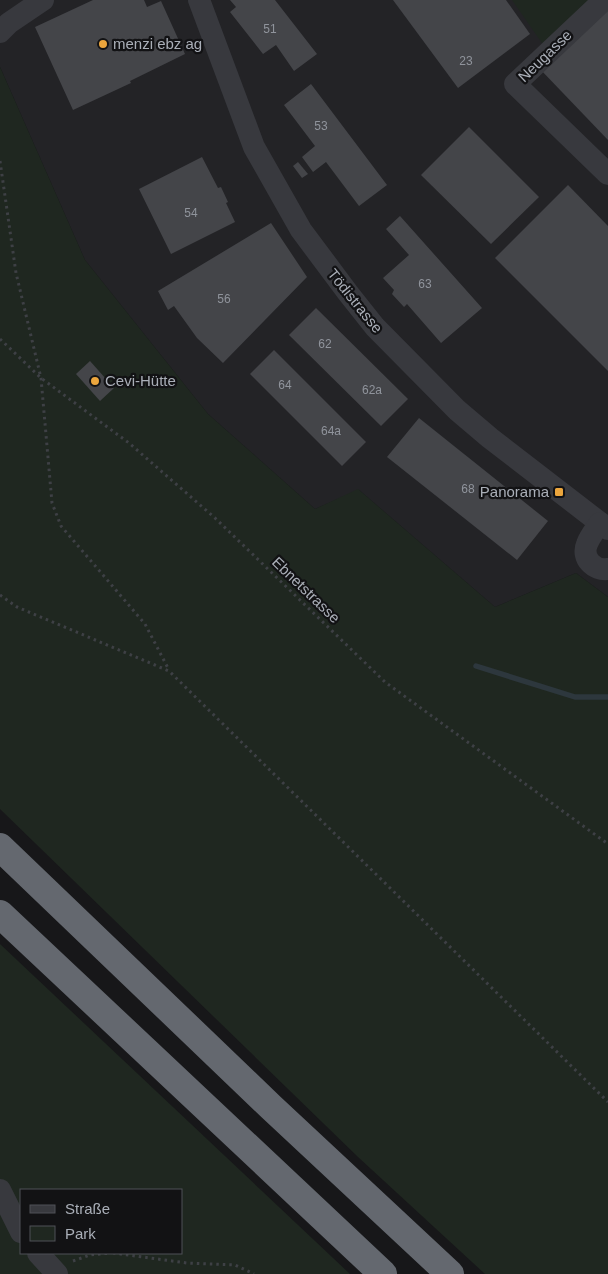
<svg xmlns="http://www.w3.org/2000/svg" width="608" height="1274" font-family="Arial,sans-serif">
	<rect width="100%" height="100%" fill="#171719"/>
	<polygon fill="#232326" points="0,0 608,0 608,597 576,573 495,607 359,490 315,509 208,414 85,260 0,67"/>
	<g fill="#1f2720" fill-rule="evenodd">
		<polygon points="512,0 590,0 544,46"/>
		<polygon points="0,67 85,260 208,414 315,509 358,489 495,607 576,573 608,597 608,1274 485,1274 358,1157 0,809"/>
		<path d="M0 944 350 1274H0ZM21 1190H181V1253H21Z"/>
	</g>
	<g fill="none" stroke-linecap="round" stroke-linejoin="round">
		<polyline stroke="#2d373d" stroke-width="5.5" points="476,666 575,697 608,697"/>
	</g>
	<g fill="#444549">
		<polygon points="93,0 144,0 147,7 161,1 185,54 130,81 131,83 73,110 35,27"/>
		<polygon points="230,0 275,0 317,54 294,71 276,45 263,54 230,12 236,7"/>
		<polygon points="393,0 506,0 530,34 458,88"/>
		<polygon points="608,2 608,140 539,68"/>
		<polygon points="311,84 387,185 359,206 326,162 313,172 302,157 315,146 284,105"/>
		<polygon points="469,127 539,197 491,244 421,175"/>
		<polygon points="202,157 218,188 221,187 228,202 226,203 235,222 171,254 139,189"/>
		<polygon points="298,162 308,174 302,178 293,166"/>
		<polygon points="568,185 608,226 608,371 495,258"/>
		<polygon points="400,216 482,308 441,343 407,304 404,307 392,294 394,290 383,278 409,255 386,229"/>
		<polygon points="271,223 307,277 223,363 197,338 174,306 168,310 158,291"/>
		<polygon points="316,308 408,399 381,426 289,335"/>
		<polygon points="274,350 366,442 342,466 250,374"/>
		<polygon points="90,361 114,388 100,401 76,374"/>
		<polygon points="419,418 548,521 517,560 387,457"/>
	</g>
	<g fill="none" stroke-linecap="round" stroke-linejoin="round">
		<g stroke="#3e4045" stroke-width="3" stroke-dasharray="2.5 4" stroke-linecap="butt">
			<polyline points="0,161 16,273 41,378 52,503 61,526 145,624 169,670"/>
			<polyline points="0,339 41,378 129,443 215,518 385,682 608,844"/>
			<polyline points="0,595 17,607 169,671 608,1102"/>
			<polyline points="113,1253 187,1263 235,1265 254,1274"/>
			<polyline points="73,1261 90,1255 111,1253"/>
		</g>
		<g stroke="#38393e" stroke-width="22">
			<polyline points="199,0 254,147 301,230 348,293 375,327 457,410 490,438 608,529"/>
			<polyline points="604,0 515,84 608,174"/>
			<polyline points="0,32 9,23 43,0"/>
			<path d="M600 523C596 529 590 536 587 544 581 558 594 571 608 569"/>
			<polyline points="0,1190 21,1232"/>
			<polyline points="38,1253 57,1274"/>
		</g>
		<g stroke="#64686f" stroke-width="28">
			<polyline points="0,847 271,1107 450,1274"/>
			<polyline points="0,914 383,1274"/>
		</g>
	</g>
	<g fill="#eca63d" stroke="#121214" stroke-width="2">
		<circle cx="103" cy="44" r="5"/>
		<circle cx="95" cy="381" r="5"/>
		<rect x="554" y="487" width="10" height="10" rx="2.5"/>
	</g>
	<g text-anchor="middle" stroke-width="4.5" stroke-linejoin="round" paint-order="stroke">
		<g font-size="12" fill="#90949c">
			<text x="270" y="33">51</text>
			<text x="466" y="65">23</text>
			<text x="321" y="130">53</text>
			<text x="191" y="217">54</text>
			<text x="425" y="288">63</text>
			<text x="224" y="303">56</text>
			<text x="325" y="348">62</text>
			<text x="285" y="389">64</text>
			<text x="372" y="394">62a</text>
			<text x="331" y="435">64a</text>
			<text x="468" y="493">68</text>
		</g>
		<g font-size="15" fill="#aaafb8" stroke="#121214" text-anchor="start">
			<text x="113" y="49">menzi ebz ag</text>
			<text x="105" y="386">Cevi-Hütte</text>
			<text x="549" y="497" text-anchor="end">Panorama</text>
		</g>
		<g font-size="15" fill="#aaafb8" stroke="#121214">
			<text transform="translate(545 56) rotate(-44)" y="5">Neugasse</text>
			<text transform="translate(355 301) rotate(51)" y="5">Tödistrasse</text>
			<text transform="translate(306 590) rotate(44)" y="5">Ebnetstrasse</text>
		</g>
	</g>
	<rect x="20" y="1189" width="162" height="65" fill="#121214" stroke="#4f5156"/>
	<rect x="30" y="1205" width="25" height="8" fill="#38393e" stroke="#4f5156"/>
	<text x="65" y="1214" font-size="15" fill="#aaafb8">Straße</text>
	<rect x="30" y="1226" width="25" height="15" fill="#1f2720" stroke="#4f5156"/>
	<text x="65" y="1239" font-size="15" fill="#aaafb8">Park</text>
</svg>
